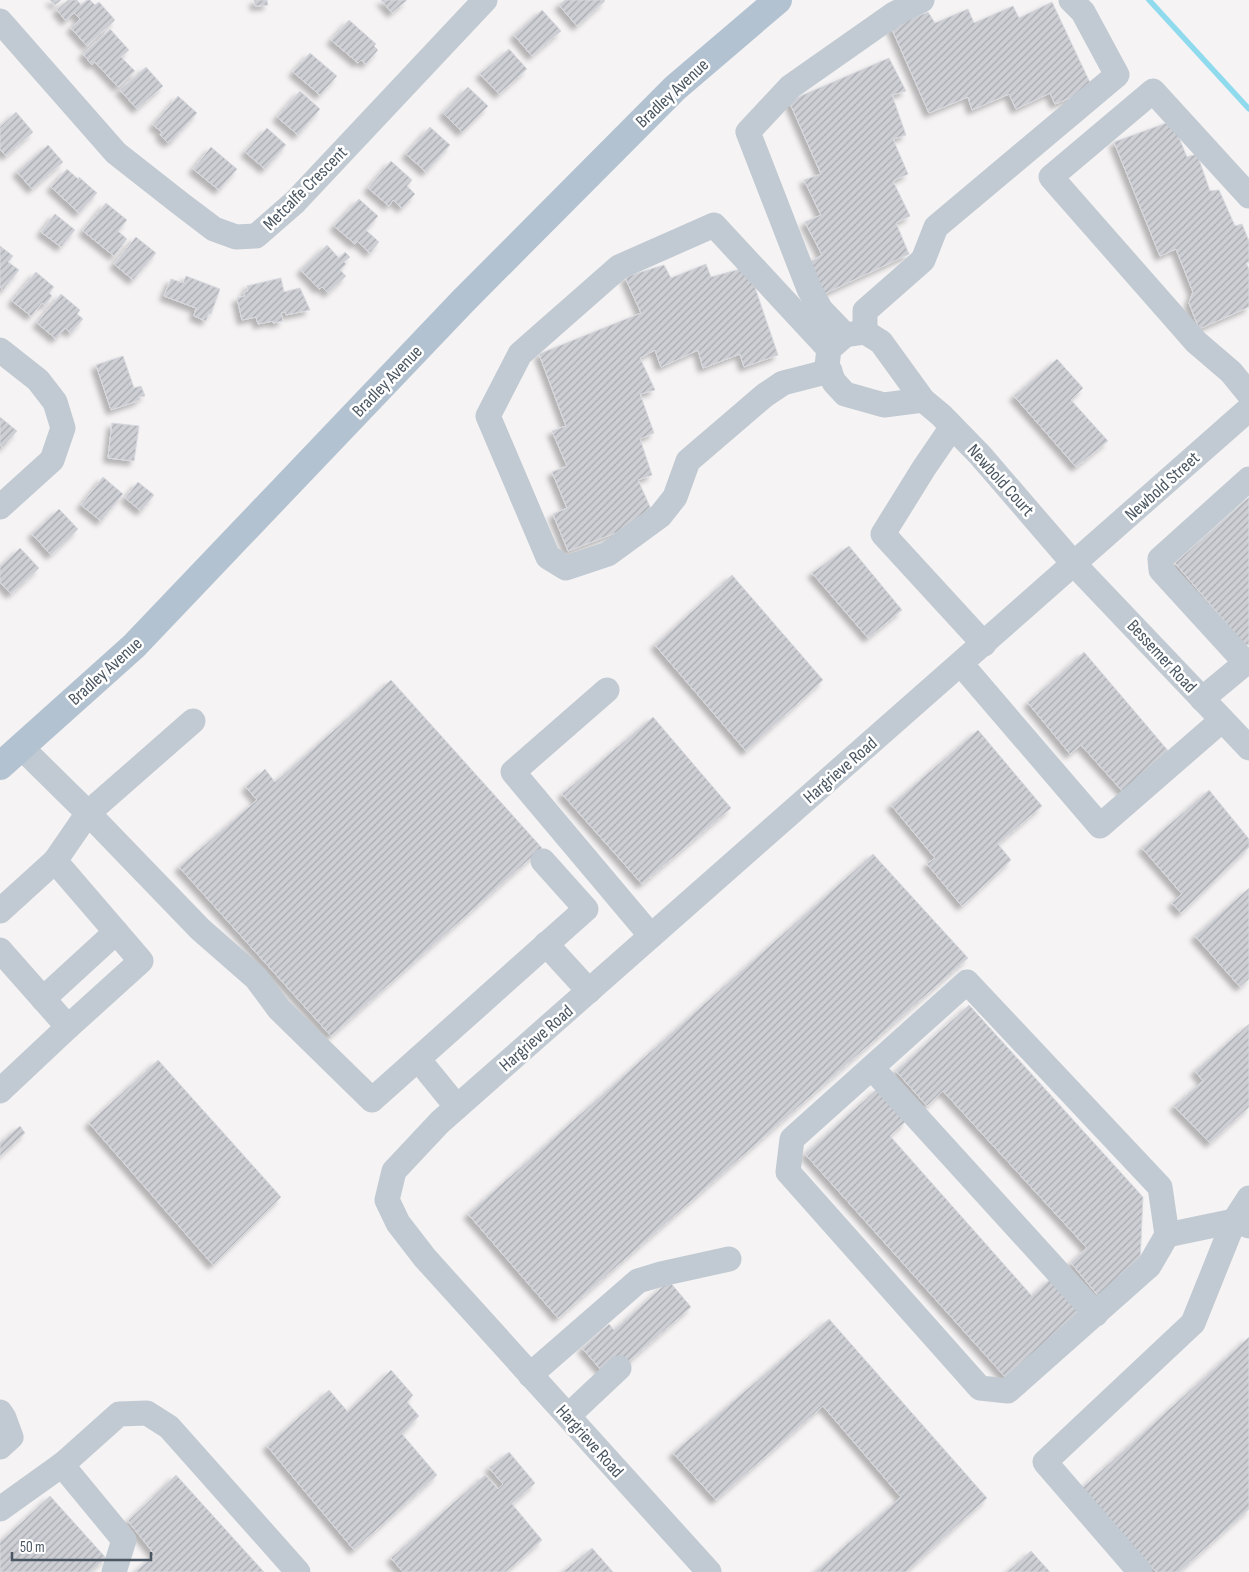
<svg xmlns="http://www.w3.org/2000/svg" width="1249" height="1572" font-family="'Sofia Sans Condensed',sans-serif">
	<defs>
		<pattern id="building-hatch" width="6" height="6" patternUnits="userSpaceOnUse" patternTransform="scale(1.25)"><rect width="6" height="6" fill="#cdcfd5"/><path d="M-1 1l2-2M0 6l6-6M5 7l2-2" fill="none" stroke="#a8abb0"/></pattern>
		<filter id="shadow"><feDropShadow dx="-4.5" dy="4.5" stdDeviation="2.5" flood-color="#0004"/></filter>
	</defs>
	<rect width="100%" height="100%" fill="#f5f3f3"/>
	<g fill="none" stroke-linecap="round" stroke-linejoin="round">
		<polyline stroke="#90daee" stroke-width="5.5" points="1149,0 1249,109"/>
	</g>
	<g fill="url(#building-hatch)" stroke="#d7d9de" filter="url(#shadow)">
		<polygon points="50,0 61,0 55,5"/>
		<polygon points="68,0 77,0 81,5 87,0 90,0 95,5 99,2 115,20 87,46 71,28 80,19 74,13 66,21 57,10"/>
		<polygon points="254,0 267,0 268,5 255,6"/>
		<polygon points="381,0 407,0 392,13"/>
		<polygon points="565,0 604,0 605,1 577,26 559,5"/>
		<polygon points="1052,2 1093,89 1055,104 1050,93 1016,109 1009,94 972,110 968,97 929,113 891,27 928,12 935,23 968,9 974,23 1013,6 1019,18"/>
		<polygon points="542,10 561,31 532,56 514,35"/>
		<polygon points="349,20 376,44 374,46 378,50 366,64 361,60 358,63 331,40"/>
		<polygon points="110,29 129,50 121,57 135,71 118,87 95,62 92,65 83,54"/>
		<polygon points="509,49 527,69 499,94 480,74"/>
		<polygon points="310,53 337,76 320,95 293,72"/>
		<polygon points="889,58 906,91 892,95 906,135 893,139 908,174 893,181 910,216 896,223 909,254 824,294 810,262 822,255 805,222 821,215 804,180 821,174 789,101"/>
		<polygon points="146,67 163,86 137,109 120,90"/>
		<polygon points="468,87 488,106 462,132 443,113"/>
		<polygon points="300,91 320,109 298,135 277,117"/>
		<polygon points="178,96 197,113 172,141 171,140 168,143 160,135 162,132 153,125"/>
		<polygon points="16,112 33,132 6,156 0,149 0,127"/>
		<polygon points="1172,121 1187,157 1197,154 1210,191 1219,190 1235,226 1242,224 1249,241 1249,262 1246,263 1249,269 1249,307 1199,329 1189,303 1193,292 1176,249 1160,256 1114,142"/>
		<polygon points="430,127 450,145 426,172 406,154"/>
		<polygon points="267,128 286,145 265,169 245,152"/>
		<polygon points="48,145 63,162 32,189 17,172"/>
		<polygon points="211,147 237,169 219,190 193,169"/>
		<polygon points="391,161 412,180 407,186 415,194 402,208 393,200 389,206 368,188"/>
		<polygon points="67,169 78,179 79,177 97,193 79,213 51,187"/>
		<polygon points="359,199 378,216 366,230 379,242 370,253 357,241 355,244 334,226"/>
		<polygon points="106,203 127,220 118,231 127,239 114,256 83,231"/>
		<polygon points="55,214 75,230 61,247 41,232"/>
		<polygon points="136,237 156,253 133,280 114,264"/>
		<polygon points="327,245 339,258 345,252 350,257 344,262 346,264 340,270 346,276 328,293 322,287 319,289 301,270"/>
		<polygon points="0,246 13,256 8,262 19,270 3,290 0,287"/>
		<polygon points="706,264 711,277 748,267 778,355 744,367 740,354 703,368 698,350 661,367 655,350 640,358 655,390 640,394 654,433 640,439 652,475 638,480 655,518 568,551 553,514 567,508 552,472 567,466 552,431 566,426 539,354 641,313 625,277 664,265 671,278"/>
		<polygon points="36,272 54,287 49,293 52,296 45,305 42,303 31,316 12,301"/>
		<polygon points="186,276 220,289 211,314 209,313 206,321 194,316 196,308 164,296 171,279 183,283"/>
		<polygon points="281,278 284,292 300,288 310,310 286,315 286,312 281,313 283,321 273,323 273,321 258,324 256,317 242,320 237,298 245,296 244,292 248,291 247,286"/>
		<polygon points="61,294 80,310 77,314 83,319 71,333 65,328 56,339 37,323"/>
		<polygon points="123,356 134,388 141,386 145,396 139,397 140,400 111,410 96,365"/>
		<polygon points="1057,359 1083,388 1071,400 1108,441 1076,467 1014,396"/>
		<polygon points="0,417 17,431 3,447 0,445"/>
		<polygon points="112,423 139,426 134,461 108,458"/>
		<polygon points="103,477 123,494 101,521 81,505"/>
		<polygon points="138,482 154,495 141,511 125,498"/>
		<polygon points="1249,497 1249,645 1245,645 1175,563"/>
		<polygon points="59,509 78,529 51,555 32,534"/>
		<polygon points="849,546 902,610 868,638 812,573"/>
		<polygon points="20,548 39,568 11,594 0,582 0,567"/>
		<polygon points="732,575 823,680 746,751 655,645"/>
		<polygon points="1084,652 1170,753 1124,793 1081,745 1070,754 1028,703"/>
		<polygon points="391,680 542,848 331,1036 179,867 257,800 246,787 265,769 275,782"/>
		<polygon points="653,717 731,808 642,884 562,794"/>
		<polygon points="978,730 1042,806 998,844 1011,860 962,906 927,864 935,858 891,805"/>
		<polygon points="1209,790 1249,839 1249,847 1181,913 1172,903 1182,894 1142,848"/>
		<polygon points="873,854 968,958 558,1318 468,1214"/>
		<polygon points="1249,888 1249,979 1240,987 1195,936"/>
		<polygon points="969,1005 1143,1197 1140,1262 1100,1298 1071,1263 1087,1248 943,1091 927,1106 896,1071"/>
		<polygon points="1249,1024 1249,1107 1210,1143 1174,1106 1203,1081 1195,1071"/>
		<polygon points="158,1060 281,1197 213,1265 89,1123"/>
		<polygon points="878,1088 906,1121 890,1136 1032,1296 1051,1278 1081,1311 1006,1378 805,1154"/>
		<polygon points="20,1126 25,1133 0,1156 0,1143"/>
		<polygon points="669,1281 691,1307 625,1365 602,1371 582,1348 609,1324 614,1330"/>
		<polygon points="829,1319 987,1498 906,1572 815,1572 901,1497 823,1406 716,1500 673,1453"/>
		<polygon points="1249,1337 1249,1509 1179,1572 1156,1572 1082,1488"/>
		<polygon points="391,1370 413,1395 407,1402 419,1416 402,1434 437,1475 354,1550 267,1446 329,1390 348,1412"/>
		<polygon points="509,1452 535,1483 512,1504 542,1540 506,1572 403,1572 391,1558 485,1475 498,1489 503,1484 489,1468"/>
		<polygon points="176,1475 264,1572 135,1572 155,1555 128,1521"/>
		<polygon points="50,1496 106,1558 90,1572 0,1572 0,1542"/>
		<polygon points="592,1548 613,1572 563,1572"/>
		<polygon points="1031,1551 1050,1572 1007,1572"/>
	</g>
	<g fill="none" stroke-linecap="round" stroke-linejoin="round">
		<g stroke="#c1cad2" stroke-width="25">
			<polyline points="0,21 116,153 181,204 214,229 236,237 256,236 295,202 485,0"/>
			<polyline points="1249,196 1153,91 1051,177 1196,342 1231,372 1249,394"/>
			<polyline points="865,332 865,311 923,260 936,227 1117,75 1083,12 1071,0"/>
			<polyline points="845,335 821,310 809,289 748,132 790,87 894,14 922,0"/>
			<polyline points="829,349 714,225 619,267 520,354 488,416 548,557 566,568 608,554 660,516 675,497 688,461 765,395 783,383 830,371"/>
			<polyline points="0,350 38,380 55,402 63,428 52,460 0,507"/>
			<polyline points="923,400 884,405 845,394 834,382 827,366 829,349 845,335 865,332 881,342 923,400 941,415 980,455 1074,564 1249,748"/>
			<polyline points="952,427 924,468 883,534 984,644"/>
			<polyline points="1246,663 1161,570 1160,559 1249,479"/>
			<polyline points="961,664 1100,826 1222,720"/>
			<polyline points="607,690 513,772 651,936"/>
			<polyline points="1202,699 1249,660"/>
			<polyline points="193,721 88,813 200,929 256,978 279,1009 372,1100 586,909 543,861"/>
			<polyline points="0,911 55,861 88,813 21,747"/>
			<polyline points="546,944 589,991"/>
			<polyline points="0,950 68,1027 141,961 55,861"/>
			<polyline points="43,999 116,932"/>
			<polyline points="418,1059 457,1107"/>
			<polyline points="872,1068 1096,1314"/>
			<polyline points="0,1091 68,1027"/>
			<polyline points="1167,1235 1160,1187 967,982 792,1139 788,1172 980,1388 1008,1391 1149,1266 1167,1235 1234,1221 1249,1226"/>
			<polyline points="530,1375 638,1281 661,1274 729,1259"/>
			<polyline points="0,1412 4,1418 11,1437 0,1447"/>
			<polyline points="568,1416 619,1368"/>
			<polyline points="0,1509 63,1464"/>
			<polyline points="114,1572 124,1540 67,1471 63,1464 119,1414 147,1413 169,1427 298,1572"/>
			<polyline points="709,1572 425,1258 398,1223 387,1200 394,1171 440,1122 1249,409"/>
			<polyline points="1140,1572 1045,1462 1193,1323 1234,1221 1249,1198"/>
		</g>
		<polyline stroke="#b3c2d1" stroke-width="28" points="0,766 134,646 463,301 675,88 778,0"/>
	</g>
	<g text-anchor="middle" stroke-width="5" stroke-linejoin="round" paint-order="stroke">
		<g font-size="18" fill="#4a5661" stroke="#fff">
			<text transform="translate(672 93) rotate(-43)" y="6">Bradley Avenue</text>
			<text transform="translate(305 188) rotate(-45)" y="6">Metcalfe Crescent</text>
			<text transform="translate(387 381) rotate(-46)" y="6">Bradley Avenue</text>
			<text transform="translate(1001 480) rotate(48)" y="6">Newbold Court</text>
			<text transform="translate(1162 486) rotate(-42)" y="6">Newbold Street</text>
			<text transform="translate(1162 656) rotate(47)" y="6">Bessemer Road</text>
			<text transform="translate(105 671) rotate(-42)" y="6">Bradley Avenue</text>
			<text transform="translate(840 770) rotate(-41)" y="6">Hargrieve Road</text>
			<text transform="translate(536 1038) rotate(-41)" y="6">Hargrieve Road</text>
			<text transform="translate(590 1441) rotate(48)" y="6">Hargrieve Road</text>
		</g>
	</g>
	<path d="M12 1552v8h139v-8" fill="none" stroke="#4a5661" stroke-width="2.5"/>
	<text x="20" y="1552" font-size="15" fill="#4a5661" stroke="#ffffff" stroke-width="4" paint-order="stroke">50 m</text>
</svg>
